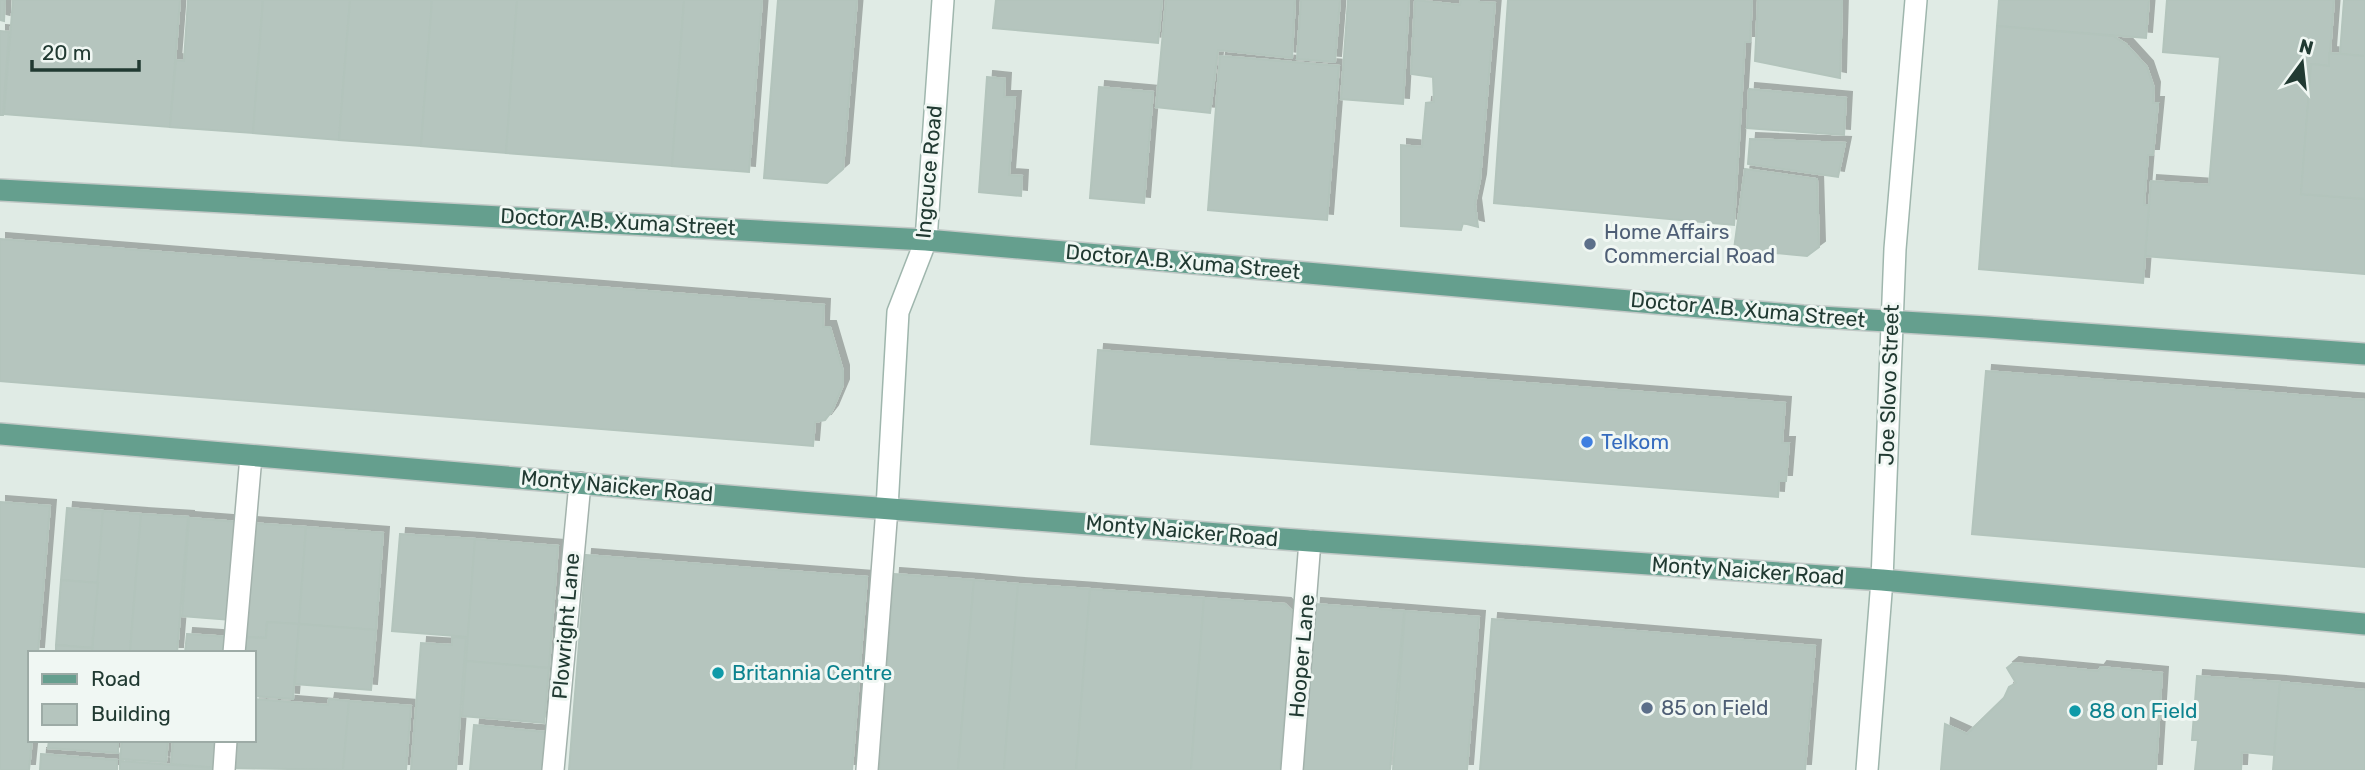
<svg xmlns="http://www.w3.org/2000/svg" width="2365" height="770" font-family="Rubik,sans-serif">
	<defs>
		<filter id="shadow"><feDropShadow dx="6" dy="-6" stdDeviation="0" flood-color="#0004"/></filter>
	</defs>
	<rect width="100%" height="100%" fill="#e0ebe5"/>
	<g fill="#b5c5be" stroke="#b3c4bc" stroke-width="2" filter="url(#shadow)">
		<polygon points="0,0 5,0 4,21 0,20"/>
		<polygon points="13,0 180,0 170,127 4,114"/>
		<polygon points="188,0 263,0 253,133 170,127 176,60 184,61"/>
		<polygon points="263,0 350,0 339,140 253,133"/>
		<polygon points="350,0 432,0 421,146 339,140"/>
		<polygon points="432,0 517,0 506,153 421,146"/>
		<polygon points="517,0 684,0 672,166 506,153"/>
		<polygon points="684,0 762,0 749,172 672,166"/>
		<polygon points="778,0 857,0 843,169 827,183 764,178"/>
		<polygon points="996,0 1162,0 1158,43 993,28"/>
		<polygon points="1166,0 1295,0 1292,58 1218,50 1210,113 1156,107"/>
		<polygon points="1301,0 1340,0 1335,62 1297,59"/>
		<polygon points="1348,0 1409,0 1403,104 1341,99"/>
		<polygon points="1415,0 1460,5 1461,0 1479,0 1479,2 1495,3 1480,180 1475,204 1478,227 1463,223 1461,230 1401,226 1401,145 1422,147 1426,103 1434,102 1433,77 1411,74"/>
		<polygon points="1508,0 1752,0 1750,42 1745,42 1734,225 1494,203"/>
		<polygon points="1758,0 1842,0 1840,78 1755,61"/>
		<polygon points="1999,0 2149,0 2146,38 1997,26"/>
		<polygon points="2167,0 2334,0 2329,66 2311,64 2301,194 2365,199 2365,274 2145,256 2151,181 2209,185 2220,57 2163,52"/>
		<polygon points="2344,0 2365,0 2365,56 2340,54"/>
		<polygon points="1997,26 2113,36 2126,44 2147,67 2154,88 2153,103 2158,103 2153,155 2148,155 2144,205 2149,205 2143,283 1979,269"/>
		<polygon points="0,31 9,32 3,115 0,115"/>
		<polygon points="2329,53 2365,56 2365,199 2301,194 2311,64 2329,66"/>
		<polygon points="1220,56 1339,66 1327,220 1208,210"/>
		<polygon points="987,77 1005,79 1004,97 1015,97 1009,175 1022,176 1021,196 979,192"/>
		<polygon points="1099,87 1153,92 1144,203 1090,198"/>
		<polygon points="1749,89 1846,98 1844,135 1747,128"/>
		<polygon points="1750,139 1845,143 1838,177 1748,164"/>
		<polygon points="1745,169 1817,179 1819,247 1807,256 1734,249"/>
		<polygon points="0,239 824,305 823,327 830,327 843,371 843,385 832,411 825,420 815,422 813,446 0,381"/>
		<polygon points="1098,350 1785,403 1782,443 1789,443 1786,481 1779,481 1778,497 1091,444"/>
		<polygon points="1986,371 2365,400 2365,567 1972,534"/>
		<polygon points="0,502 50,506 38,653 30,653 30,740 32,740 29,770 0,770"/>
		<polygon points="67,508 103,511 98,583 61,580"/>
		<polygon points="103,511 141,514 130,653 92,652"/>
		<polygon points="141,514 188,517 177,653 130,653"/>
		<polygon points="189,518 239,522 231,620 182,616"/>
		<polygon points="250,523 306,527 299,624 267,622 266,638 242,637"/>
		<polygon points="306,527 383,533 376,630 299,624"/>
		<polygon points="400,534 475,539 468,637 392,631"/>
		<polygon points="475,539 558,546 549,668 466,661"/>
		<polygon points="586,555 867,577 852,770 569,770"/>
		<polygon points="894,574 974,580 958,770 879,770"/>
		<polygon points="61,580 98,583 92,648 56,645"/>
		<polygon points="974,580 1018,584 1004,770 958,770"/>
		<polygon points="1018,584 1090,589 1076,770 1004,770"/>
		<polygon points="1090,589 1204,598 1191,770 1076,770"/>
		<polygon points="1204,598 1285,604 1293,612 1280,770 1191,770"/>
		<polygon points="1315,604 1404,611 1390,770 1302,770"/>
		<polygon points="1405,611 1479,617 1467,770 1393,770"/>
		<polygon points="1492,619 1815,646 1805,770 1480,770"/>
		<polygon points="267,622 299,624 293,699 254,696 254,653 241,653 242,637 266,638"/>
		<polygon points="299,624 376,630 371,690 295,684"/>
		<polygon points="187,634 230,637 229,653 185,653"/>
		<polygon points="452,637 466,638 456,770 411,770 421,643 452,645"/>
		<polygon points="56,645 92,648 92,652 95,653 56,653"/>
		<polygon points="466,661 549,668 544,723 462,716"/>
		<polygon points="2013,663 2098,671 2101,667 2162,673 2156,770 1941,770 1945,724 1967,734 2004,698 2009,687 2016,683 2007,668"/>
		<polygon points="2197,676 2280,682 2274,755 2242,752 2241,770 2195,770 2198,740 2192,740"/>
		<polygon points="2280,682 2365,690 2365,770 2273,770"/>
		<polygon points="254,699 328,705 329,699 349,701 343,770 234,768 237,740 254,740"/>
		<polygon points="349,701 411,706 406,770 343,770"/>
		<polygon points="474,725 545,732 542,770 470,770"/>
		<polygon points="49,740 118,740 118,753 48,748"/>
		<polygon points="122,740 168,740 166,762 120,759"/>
		<polygon points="173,740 222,740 220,768 171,764"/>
		<polygon points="41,754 117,760 117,770 40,770"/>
		<polygon points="120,761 214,768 214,770 120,770"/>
	</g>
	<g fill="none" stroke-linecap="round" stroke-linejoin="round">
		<g stroke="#a3b2ac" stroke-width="24">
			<g id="street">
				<polyline points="234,653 251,456"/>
				<polyline points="224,770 226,740"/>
				<polyline points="553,770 580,483"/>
				<polyline points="867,770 887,508"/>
				<polyline points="1292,770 1310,541"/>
			</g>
		</g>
		<g stroke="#9fb6ad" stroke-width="24">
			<g id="secondary">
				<polyline points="887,508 898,312 926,240 943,0"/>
				<polyline points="1867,770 1882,580 1895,249 1916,0"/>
			</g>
		</g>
		<g stroke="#c1c8c6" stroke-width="24">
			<g id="primary">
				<polyline points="0,190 926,240 1803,316 1987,327 2365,354"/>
				<polyline points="0,434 800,502 1310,541 1882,580 2365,624"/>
			</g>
		</g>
		<use href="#street" stroke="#fff" stroke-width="21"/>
		<use href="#secondary" stroke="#fff" stroke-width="21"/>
		<use href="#primary" stroke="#659f8e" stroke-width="21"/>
	</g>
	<g fill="#5c6f8a" stroke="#f0f7f3" stroke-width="2.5">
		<circle cx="1590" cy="244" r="7"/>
		<circle cx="1647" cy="708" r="7"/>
	</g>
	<circle fill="#3f7fe0" stroke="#f0f7f3" stroke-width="2.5" cx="1587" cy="442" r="7"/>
	<g fill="#0f9aa8" stroke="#f0f7f3" stroke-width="2.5">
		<circle cx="718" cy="673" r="7"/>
		<circle cx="2075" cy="711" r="7"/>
	</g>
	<g text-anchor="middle" stroke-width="6" stroke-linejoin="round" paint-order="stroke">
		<g font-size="21" fill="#213a32" stroke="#f0f7f3">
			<text transform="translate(929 172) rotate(-85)" y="7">Ingcuce Road</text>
			<text transform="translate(618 222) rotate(3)" y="7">Doctor A.B. Xuma Street</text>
			<text transform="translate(1183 262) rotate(5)" y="7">Doctor A.B. Xuma Street</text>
			<text transform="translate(1748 310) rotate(5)" y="7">Doctor A.B. Xuma Street</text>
			<text transform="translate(1889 385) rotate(-88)" y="7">Joe Slovo Street</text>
			<text transform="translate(617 486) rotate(5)" y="7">Monty Naicker Road</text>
			<text transform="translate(1182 531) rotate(5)" y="7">Monty Naicker Road</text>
			<text transform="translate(1748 571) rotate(4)" y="7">Monty Naicker Road</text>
			<text transform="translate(566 626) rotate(-85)" y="7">Plowright Lane</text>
			<text transform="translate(1302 656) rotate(-85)" y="7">Hooper Lane</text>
		</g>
		<g font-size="21" fill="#4e5e75" stroke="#f0f7f3" text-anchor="start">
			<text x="1604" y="239">Home Affairs<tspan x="1604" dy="24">Commercial Road</tspan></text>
			<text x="1661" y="715">85 on Field</text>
		</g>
		<g font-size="21" fill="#366cbe" stroke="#f0f7f3" text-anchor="start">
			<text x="1601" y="449">Telkom</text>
		</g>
		<g font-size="21" fill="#0d838f" stroke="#f0f7f3" text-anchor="start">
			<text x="732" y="680">Britannia Centre</text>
			<text x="2089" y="718">88 on Field</text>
		</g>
	</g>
	<rect x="28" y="651" width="228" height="91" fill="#f0f7f3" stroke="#9daba6" stroke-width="2"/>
	<rect x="42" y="674" width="35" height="10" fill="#659f8e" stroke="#9daba6" stroke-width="2"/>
	<text x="91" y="686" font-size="21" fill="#213a32">Road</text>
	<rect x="42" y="704" width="35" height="21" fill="#b5c5be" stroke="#9daba6" stroke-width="2"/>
	<text x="91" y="721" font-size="21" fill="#213a32">Building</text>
	<g transform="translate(2302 63) rotate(15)" stroke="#f0f7f3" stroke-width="5" paint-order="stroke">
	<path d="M0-5L12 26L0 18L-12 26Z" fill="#213a32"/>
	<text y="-10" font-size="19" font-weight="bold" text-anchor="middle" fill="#213a32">N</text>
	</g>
	<path d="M32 60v10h107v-10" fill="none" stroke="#213a32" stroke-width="3.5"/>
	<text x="42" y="60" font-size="21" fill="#213a32" stroke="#f0f7f3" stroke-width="5" paint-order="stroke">20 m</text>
</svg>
